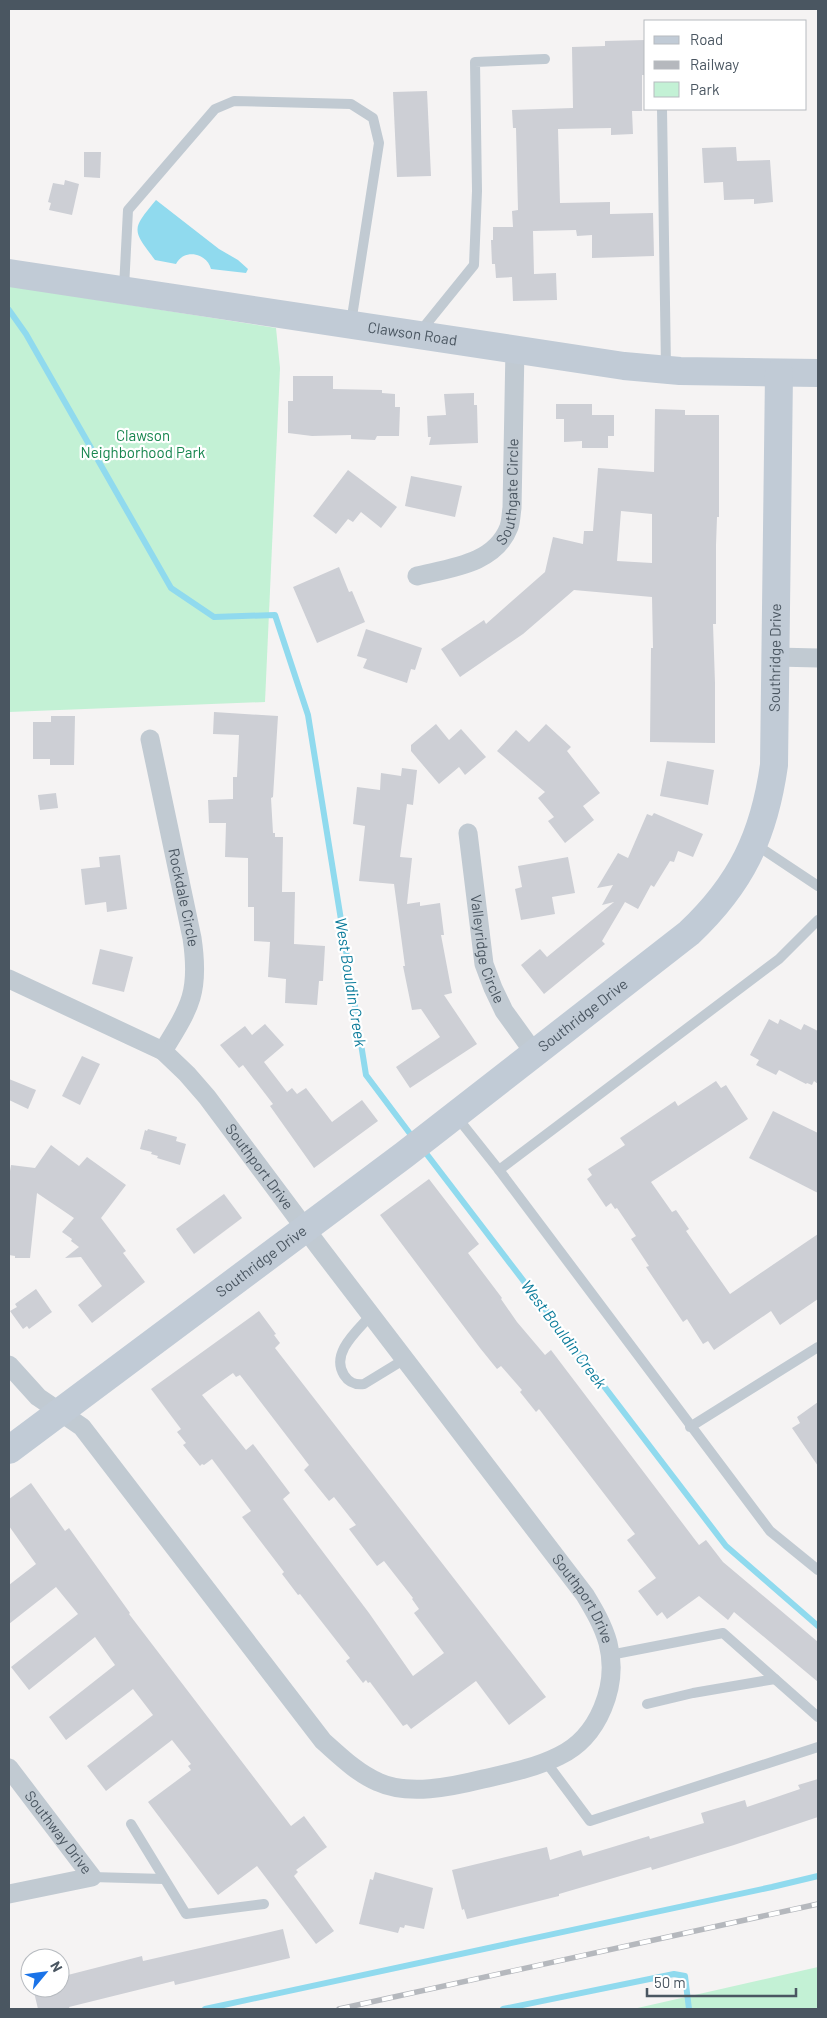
<svg xmlns="http://www.w3.org/2000/svg" width="827" height="2018" font-family="Barlow,sans-serif">
	<rect width="100%" height="100%" fill="#f5f3f3"/>
	<g fill="#c3f1d5">
		<polygon points="9,286 276,328 280,368 265,702 9,712"/>
		<polygon points="818,1967 818,2009 633,2009"/>
	</g>
	<path fill="#90daee" d="M156 200 219 249 238 260 248 269 246 273 211 269C207 253 184 248 176 264L155 260C132 229 131 230 156 200Z"/>
	<g fill="none" stroke-linecap="round" stroke-linejoin="round">
		<g stroke="#90daee" stroke-width="6">
			<polyline points="9,310 26,334 171,588 214,617 275,615 308,715 366,1075 414,1139"/>
			<polyline points="422,1148 726,1546 818,1626"/>
			<polyline points="205,2009 772,1887 818,1876"/>
			<polyline points="503,2009 674,1974 685,1976 689,2009"/>
		</g>
	</g>
	<g fill="#cdcfd5" fill-rule="evenodd">
		<polygon points="646,40 645,75 642,75 642,111 632,111 633,134 611,135 611,128 558,129 560,203 610,202 610,214 653,213 654,256 592,258 592,235 577,236 576,230 533,231 534,274 556,273 557,300 513,301 512,277 496,278 495,264 492,264 491,240 493,240 493,227 513,227 512,211 518,210 516,128 513,128 512,110 573,108 572,47 605,46 605,41"/>
		<polygon points="427,91 431,176 397,177 393,92"/>
		<polygon points="736,147 737,161 770,160 773,202 754,204 754,199 724,200 723,182 704,183 702,148"/>
		<polygon points="84,152 101,152 100,178 84,177"/>
		<polygon points="65,180 79,184 72,215 49,210 51,203 48,202 53,183 64,185"/>
		<polygon points="293,376 333,376 333,389 382,390 382,393 395,394 395,407 400,407 399,436 377,436 375,440 351,439 351,435 312,436 288,433 288,401 293,401"/>
		<polygon points="474,393 474,405 477,405 478,443 429,445 431,437 428,437 427,416 446,415 444,394"/>
		<polygon points="556,404 592,404 592,415 614,415 614,436 608,436 608,448 582,448 582,441 564,442 564,419 556,419"/>
		<path d="M655 409 685 410V415H719V517H717L716 545V624H713L715 683V743L650 742 651 648H653L652 597 574 590 523 634 460 677 441 649 484 620 486 624 545 572 553 537 583 544 584 531H593L598 468 654 472ZM621 511 652 514V563L617 561Z"/>
		<polygon points="348,470 397,507 381,528 361,512 353,522 348,519 336,534 313,516"/>
		<polygon points="411,476 462,486 455,517 405,506"/>
		<polygon points="339,567 349,592 352,591 365,622 317,643 293,587"/>
		<polygon points="366,629 422,648 415,670 411,669 407,683 363,668 367,659 357,656"/>
		<polygon points="214,712 278,716 273,797 271,798 273,833 275,833 275,837 283,837 282,892 295,892 294,944 325,946 323,981 319,981 317,1005 285,1003 286,979 268,977 270,942 254,941 254,907 248,907 248,858 225,857 226,823 209,823 208,800 233,799 233,777 237,777 239,735 213,734"/>
		<polygon points="51,716 75,716 74,765 50,765 50,759 33,759 33,722 51,722"/>
		<polygon points="436,724 449,740 461,729 486,757 465,775 459,767 439,784 411,751 411,745"/>
		<polygon points="546,724 571,747 567,751 600,793 583,806 594,820 565,843 548,821 554,817 538,798 545,792 497,751 516,730 529,742"/>
		<polygon points="667,761 714,770 708,805 660,796"/>
		<polygon points="402,768 417,770 413,805 407,804 400,857 412,858 407,904 420,902 420,906 440,903 444,935 441,935 452,993 444,995 477,1044 410,1088 396,1067 440,1037 421,1009 412,1010 403,966 405,966 394,884 359,881 365,826 353,824 357,787 380,790 381,773 401,776"/>
		<polygon points="56,793 58,808 40,810 38,795"/>
		<polygon points="654,813 703,834 693,857 678,851 674,862 670,861 654,887 651,885 638,909 625,902 602,941 605,944 544,994 521,965 540,949 547,957 614,902 602,905 613,885 597,888 618,853 628,858 647,814 652,816"/>
		<polygon points="120,855 127,909 107,912 106,902 85,905 81,869 100,867 99,857"/>
		<polygon points="568,857 575,893 552,897 555,914 521,920 515,889 522,887 518,866"/>
		<polygon points="100,949 133,957 124,992 92,984"/>
		<polygon points="769,1019 778,1024 780,1019 801,1030 804,1024 818,1031 818,1084 814,1081 812,1085 807,1083 806,1084 779,1070 776,1075 756,1065 759,1060 750,1055"/>
		<polygon points="265,1024 284,1045 264,1062 287,1092 292,1088 297,1094 306,1088 332,1122 362,1100 378,1121 314,1168 270,1106 273,1104 243,1065 239,1068 220,1045 245,1026 252,1035"/>
		<polygon points="82,1056 100,1064 80,1105 62,1096"/>
		<polygon points="9,1079 36,1090 28,1109 9,1100"/>
		<polygon points="716,1081 721,1088 726,1085 748,1119 651,1182 672,1212 676,1210 689,1229 686,1231 730,1294 818,1234 818,1299 780,1325 771,1311 714,1350 708,1341 703,1344 687,1319 683,1322 646,1267 649,1266 631,1239 636,1236 617,1208 615,1209 611,1203 606,1207 587,1179 592,1175 588,1169 625,1145 620,1138 675,1101 678,1106"/>
		<polygon points="773,1111 818,1133 818,1193 749,1158"/>
		<polygon points="148,1129 177,1137 176,1141 186,1144 180,1165 157,1158 158,1156 151,1154 152,1152 140,1149 145,1130 147,1131"/>
		<polygon points="51,1145 79,1166 87,1157 126,1185 101,1218 126,1251 123,1253 145,1282 92,1323 78,1305 102,1286 81,1257 65,1258 79,1247 71,1241 72,1239 62,1232 74,1218 37,1193 30,1258 15,1258 15,1256 9,1255 9,1177 11,1165 35,1168"/>
		<polygon points="429,1179 479,1244 468,1253 502,1298 501,1299 517,1322 545,1355 551,1350 699,1545 706,1540 723,1562 818,1642 818,1682 734,1612 728,1620 699,1596 667,1619 662,1612 657,1616 638,1591 656,1578 627,1540 635,1534 539,1409 536,1412 520,1392 522,1390 501,1366 497,1369 480,1348 380,1215"/>
		<polygon points="224,1194 242,1218 194,1254 176,1229"/>
		<polygon points="36,1289 52,1312 29,1329 27,1326 23,1329 10,1311 17,1307 15,1304"/>
		<path d="M259 1311 276 1334 274 1335 280 1343 275 1348 546 1697 509 1725 476 1681 411 1729 407 1724 403 1726 370 1682 368 1683 366 1680 363 1683 346 1661 350 1658 300 1594 298 1595 282 1574 284 1572 242 1517 251 1511 212 1459 204 1465 202 1464 200 1466 183 1445 186 1443 177 1432 181 1429 151 1389ZM233 1373 236 1377 240 1375 309 1465 304 1470 329 1501 334 1497 356 1525 349 1529 377 1566 384 1561 413 1598 412 1599 419 1609 414 1613 444 1653 413 1676 369 1613 283 1499 290 1493 253 1444 246 1450 202 1395Z"/>
		<polygon points="818,1402 818,1466 792,1428 800,1423 797,1417"/>
		<polygon points="31,1483 65,1531 69,1528 130,1613 129,1614 291,1826 304,1816 327,1847 296,1870 298,1872 294,1876 334,1931 316,1944 257,1866 218,1895 148,1802 191,1770 188,1766 191,1764 172,1740 106,1791 87,1766 153,1715 133,1689 66,1740 49,1717 115,1665 95,1637 29,1690 11,1667 78,1614 56,1587 9,1624 9,1585 36,1564 9,1526 9,1499"/>
		<polygon points="818,1779 818,1817 734,1845 652,1870 651,1867 559,1894 559,1896 467,1919 464,1909 462,1910 452,1870 547,1847 550,1860 581,1850 583,1856 649,1836 650,1839 704,1823 701,1813 745,1800 747,1807 800,1789 798,1785"/>
		<polygon points="375,1872 433,1888 424,1929 405,1925 404,1928 400,1927 398,1933 359,1924 370,1879 373,1880"/>
		<polygon points="283,1929 290,1958 175,1985 174,1981 69,2007 70,2009 38,2009 33,1988 60,1988 60,1977 142,1956 143,1961"/>
	</g>
	<g fill="none" stroke-linecap="round" stroke-linejoin="round">
		<g stroke="#c1cad2" stroke-width="10">
			<polyline points="662,109 666,368"/>
			<polyline points="124,288 128,210 215,109 234,101 351,104 373,118 379,143 351,323"/>
			<polyline points="419,333 474,265 477,191 475,62 545,59"/>
			<polyline points="755,844 818,886"/>
			<polyline points="818,920 779,959 499,1170 770,1531 818,1570"/>
			<polyline points="456,1116 499,1170"/>
			<path d="M371 1315C358 1330 330 1353 344 1375 349 1383 355 1385 364 1384L405 1359"/>
			<polyline points="690,1427 818,1347"/>
			<polyline points="610,1655 723,1633 818,1717"/>
			<polyline points="647,1704 693,1693 775,1679"/>
			<polyline points="546,1762 590,1821 818,1747"/>
			<polyline points="131,1824 186,1914 264,1904"/>
			<polyline points="92,1877 164,1879"/>
		</g>
		<g stroke="#c1cad2" stroke-width="19">
			<path id="s1" d="M417 576C450 568 495 564 509 527 511 521 511 514 512 508L515 348"/>
			<polyline points="776,657 818,658"/>
			<path id="s2" d="M150 739 192 938C200 991 191 1006 163 1051"/>
			<path id="s3" d="M468 833 484 964 493 988 504 1011 535 1054"/>
			<path id="s4" d="M9 979 163 1051 187 1074 207 1097 319 1247 585 1595C594 1610 603 1625 608 1643 619 1685 599 1737 559 1756 535 1768 509 1773 483 1779 451 1787 408 1796 378 1782 357 1773 340 1756 323 1741L82 1427 38 1397 9 1365"/>
			<path id="s5" d="M9 1768 92 1877 9 1894"/>
		</g>
		<g stroke="#c1cbd6" stroke-width="28">
			<path id="s6" d="M9 273 624 366 680 371 818 373"/>
			<path id="s7" d="M9 1450 404 1155 689 933C741 884 764 836 774 765L779 373"/>
		</g>
		<g stroke="#b5b8bd" stroke-width="5.5">
			<polyline id="rail" points="339,2009 818,1904"/>
		</g>
		<use href="#rail" stroke="#fff" stroke-width="4" stroke-dasharray="11" stroke-linecap="butt"/>
	</g>
	<g text-anchor="middle" stroke-width="4.5" stroke-linejoin="round" paint-order="stroke">
		<g font-size="15" fill="#4a5661" stroke="#fff">
			<text dy="5" stroke="none"><textPath href="#s6" startOffset="408">Clawson Road</textPath></text>
			<text dy="5" stroke="none"><textPath href="#s1" startOffset="144">Southgate Circle</textPath></text>
			<text dy="5" stroke="none"><textPath href="#s7" startOffset="1154">Southridge Drive</textPath></text>
			<text dy="5" stroke="none"><textPath href="#s2" startOffset="162">Rockdale Circle</textPath></text>
			<text dy="5" stroke="none"><textPath href="#s3" startOffset="118">Valleyridge Circle</textPath></text>
			<text dy="5" stroke="none"><textPath href="#s7" startOffset="720">Southridge Drive</textPath></text>
			<text dy="5" stroke="none"><textPath href="#s4" startOffset="321">Southport Drive</textPath></text>
			<text dy="5" stroke="none"><textPath href="#s7" startOffset="315">Southridge Drive</textPath></text>
			<text dy="5" stroke="none"><textPath href="#s4" startOffset="861">Southport Drive</textPath></text>
			<text dy="5" stroke="none"><textPath href="#s5" startOffset="81">Southway Drive</textPath></text>
		</g>
		<g font-size="15" fill="#17864f" stroke="#fff">
			<text x="143" y="441">Clawson<tspan x="143" dy="17">Neighborhood Park</tspan></text>
		</g>
		<g font-size="16" font-style="italic" fill="#0c7c9b" stroke="#fff">
			<text transform="translate(351 982) rotate(81)" y="6">West Bouldin Creek</text>
			<text transform="translate(564 1334) rotate(53)" y="6">West Bouldin Creek</text>
		</g>
	</g>
	<rect width="827" height="2018" fill="none" stroke="#4a5661" stroke-width="20"/>
	<rect x="644" y="20" width="162" height="90" fill="#ffffff" stroke="#b7bbc0"/>
	<rect x="654" y="36" width="25" height="8" fill="#c1cbd6" stroke="#b7bbc0"/>
	<text x="690" y="45" font-size="15" fill="#4a5661">Road</text>
	<rect x="654" y="61" width="25" height="8" fill="#b5b8bd" stroke="#b7bbc0"/>
	<text x="690" y="70" font-size="15" fill="#4a5661">Railway</text>
	<rect x="654" y="82" width="25" height="15" fill="#c3f1d5" stroke="#b7bbc0"/>
	<text x="690" y="95" font-size="15" fill="#4a5661">Park</text>
	<g transform="translate(45 1973) rotate(61)"><circle r="24" fill="#ffffff" stroke="#b7bbc0"/>
	<path d="M0-4L9 19L0 12L-9 19Z" fill="#1a73e8"/>
	<text y="-8" font-size="14" font-weight="bold" text-anchor="middle" fill="#4a5661">N</text>
	</g>
	<path d="M647 1988v8h149v-8" fill="none" stroke="#4a5661" stroke-width="2.5"/>
	<text x="654" y="1988" font-size="15" fill="#4a5661" stroke="#ffffff" stroke-width="4" paint-order="stroke">50 m</text>
</svg>
